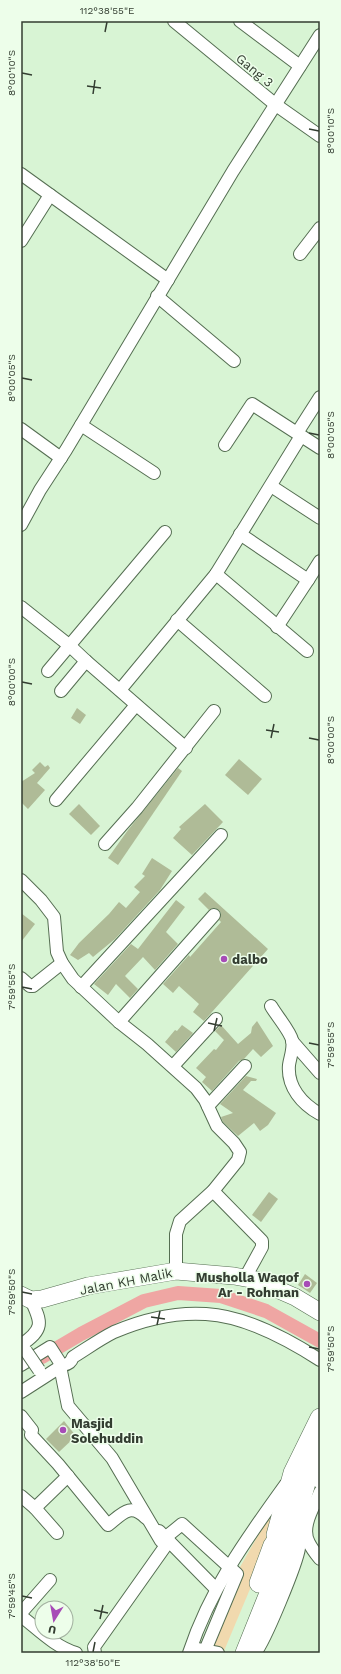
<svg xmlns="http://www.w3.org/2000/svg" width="341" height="1674" font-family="'Work Sans',sans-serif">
	<rect width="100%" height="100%" fill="#d8f4d4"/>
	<polygon fill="#f1d9ae" points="277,1510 258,1570 224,1651 213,1648 211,1623 223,1597 272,1511"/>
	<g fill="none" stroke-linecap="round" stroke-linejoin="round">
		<polyline stroke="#efa6a3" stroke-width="14" points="42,1357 81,1334 144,1301 178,1293 221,1296 266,1311 320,1341"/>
	</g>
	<g fill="#afbb97">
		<polygon points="77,708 86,715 80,724 71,718"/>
		<polygon points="239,759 262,779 248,795 225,775"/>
		<polygon points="40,762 45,767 48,765 50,768 37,783 45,790 28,809 21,802 21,782 35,773 32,770"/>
		<polygon points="178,768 182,771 118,865 108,858 128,830"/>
		<polygon points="79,804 100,826 91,835 69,814"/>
		<polygon points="205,804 223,822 192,855 173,838 181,829 179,827"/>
		<polygon points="152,858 172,871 160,890 115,939 93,957 89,953 78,960 70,955 79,943 109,914 119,902 126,908 140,892 134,887 145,876 142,874"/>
		<polygon points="205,892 268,949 204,1021 193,1012 199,1004 179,986 173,993 163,984 189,955 190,957 221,922 219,920 221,913 219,910 215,908 209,910 198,899"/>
		<polygon points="176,900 185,907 166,932 178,944 155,970 143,957 125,976 138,989 130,998 116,984 108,995 94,984 131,944 138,949"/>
		<polygon points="21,913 35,924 21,942"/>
		<polygon points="257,1021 273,1046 261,1057 253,1049 244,1059 239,1061 212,1091 202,1082 206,1077 196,1068 214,1049 216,1050 224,1040 215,1031 221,1025 238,1044 251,1033 252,1027"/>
		<polygon points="182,1025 193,1033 176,1052 165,1042 175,1030 177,1031"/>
		<polygon points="246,1076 257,1079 256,1081 251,1081 243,1090 276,1113 268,1125 260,1131 254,1123 238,1136 223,1122 221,1117 233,1113 220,1104"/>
		<polygon points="269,1192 278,1199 261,1222 252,1215"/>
		<polygon points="305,1274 317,1283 310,1293 298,1285"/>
		<polygon points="64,1421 76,1436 59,1452 46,1439"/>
	</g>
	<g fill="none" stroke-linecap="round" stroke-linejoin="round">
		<g stroke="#556e52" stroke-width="14">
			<g id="street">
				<polyline points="174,21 276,105 320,136"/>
				<polyline points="240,21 300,66"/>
				<polyline points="21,174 168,280"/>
				<polyline points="21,241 50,195"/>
				<polyline points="300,254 320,228"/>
				<polyline points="157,296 234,361"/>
				<polyline points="81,425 154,473"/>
				<polyline points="21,429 61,458"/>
				<polyline points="297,433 320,397"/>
				<polyline points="225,445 252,404 320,448"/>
				<polyline points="271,486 320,518"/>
				<polyline points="21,525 40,490 66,450 233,171 320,35"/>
				<polyline points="240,534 308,580 277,627"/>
				<polyline points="216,574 307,651"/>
				<polyline points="308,580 320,561"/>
				<polyline points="21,607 70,646 86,661 186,748"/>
				<polyline points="177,620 265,696"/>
				<polyline points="48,671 165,532"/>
				<polyline points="120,690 216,574 301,436"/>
				<polyline points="61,691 86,661"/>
				<polyline points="56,800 136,705"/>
				<polyline points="105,844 137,808 214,711"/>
				<polyline points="21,880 41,900 54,917 57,952 62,963 73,979 119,1022 147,1044 196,1088 205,1100 217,1126 234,1143 240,1152 238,1160 213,1191 180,1221 176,1234 176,1271"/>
				<polyline points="21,978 30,986 33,986 62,963"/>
				<polyline points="81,987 221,835"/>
				<path d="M271 1006C276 1015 290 1031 292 1040 294 1048 290 1058 289 1065 287 1087 302 1104 320 1114"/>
				<polyline points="119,1022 214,915"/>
				<polyline points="292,1041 320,1073"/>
				<polyline points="173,1066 216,1019"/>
				<polyline points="208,1106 245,1066"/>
				<polyline points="213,1191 262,1241 262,1247 245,1278"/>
				<path d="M21 1345C44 1329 42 1323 31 1300"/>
				<polyline points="21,1365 50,1347 59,1361 68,1406 112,1458 161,1541 182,1524 237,1574 204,1653"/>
				<path d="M21 1392 63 1365C69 1364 71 1362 73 1357 86 1349 100 1339 114 1332 142 1320 175 1312 206 1314 244 1316 289 1340 320 1360"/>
				<path d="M21 1416 32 1430 31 1435 58 1464 108 1525C122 1514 130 1502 146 1518"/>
				<polyline points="317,1478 320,1483"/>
				<path d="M320 1492C314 1507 300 1527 309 1543 312 1549 316 1554 320 1559"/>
				<polyline points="21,1496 35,1508 68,1476"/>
				<polyline points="35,1508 57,1533"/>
				<polyline points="159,1531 216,1589"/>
				<polyline points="21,1613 50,1580"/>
				<path d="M21 1616C38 1629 55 1647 76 1653"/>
				<polyline points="197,1649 218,1653"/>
				<polyline points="95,1653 94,1647 169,1541"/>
				<path d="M189 1653C210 1589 247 1538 286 1484"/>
				<path d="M255 1653C265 1641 297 1563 299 1548 299 1540 297 1534 299 1527"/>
			</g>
		</g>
		<g stroke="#556e52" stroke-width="18">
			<polyline id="secondary" points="21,1295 31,1300 42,1299 88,1286 176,1271 234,1276 256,1280 295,1297 320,1312"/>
		</g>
		<g stroke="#556e52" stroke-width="20">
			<g id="primary">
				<polyline points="276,1535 293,1473 320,1418"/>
				<polyline points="259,1583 273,1545"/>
				<polyline points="245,1653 286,1551 310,1469 320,1440"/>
			</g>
		</g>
		<use href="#street" stroke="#fff" stroke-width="12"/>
		<use href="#secondary" stroke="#fff" stroke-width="17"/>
		<use href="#primary" stroke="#fff" stroke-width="19"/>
		<g stroke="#556e52" stroke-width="14" stroke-linecap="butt">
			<polyline id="street-bridge" points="26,1351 39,1370"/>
		</g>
		<use href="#street-bridge" stroke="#fff" stroke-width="12"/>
	</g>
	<path fill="none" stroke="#333d31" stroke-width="1.5" d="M105 32 107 22M22 73 32 75M87 86 101 88M93 94 95 80M309 129 319 131M22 378 32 380M309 433 319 435M22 682 32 684M266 730 279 732M271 738 274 724M309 738 319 740M22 987 32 989M208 1023 222 1026M214 1031 217 1018M309 1043 319 1045M22 1292 32 1294M151 1317 165 1319M157 1325 160 1311M309 1347 319 1349M22 1596 32 1598M94 1610 108 1613M100 1619 103 1605M93 1652 95 1642"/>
	<g fill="#a74cb7" stroke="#edfeea" stroke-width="1.5">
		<circle cx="224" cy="959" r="4"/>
		<circle cx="307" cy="1284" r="4"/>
		<circle cx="63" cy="1430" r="4"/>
	</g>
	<g text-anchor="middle" stroke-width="3" stroke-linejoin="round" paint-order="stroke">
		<g font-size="13" fill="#333d31" stroke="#edfeea">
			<text transform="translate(255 70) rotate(40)" y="5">Gang 3</text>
			<text transform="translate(126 1281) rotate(-11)" y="5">Jalan KH Malik</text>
		</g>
		<g font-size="13" font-weight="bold" fill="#333d31" stroke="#edfeea" text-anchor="start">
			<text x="232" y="964">dalbo</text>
			<text x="299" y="1282" text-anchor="end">Musholla Waqof<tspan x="299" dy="15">Ar - Rohman</tspan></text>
			<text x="71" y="1428">Masjid<tspan x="71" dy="15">Solehuddin</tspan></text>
		</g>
	</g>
	<rect width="341" height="1674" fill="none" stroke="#edfeea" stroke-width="44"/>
	<g transform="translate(54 1620) rotate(191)"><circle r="19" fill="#edfeea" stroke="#a3b1a0"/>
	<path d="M0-3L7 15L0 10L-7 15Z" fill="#a74cb7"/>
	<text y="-6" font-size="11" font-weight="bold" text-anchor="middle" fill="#333d31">U</text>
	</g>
	<rect x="22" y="22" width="297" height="1630" fill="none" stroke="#333d31" stroke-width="1.5"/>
	<g font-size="10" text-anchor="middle" fill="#333d31">
		<text x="107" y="14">112°38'55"E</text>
		<text transform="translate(11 73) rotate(-90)" y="4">8°00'10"S</text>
		<text transform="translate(330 131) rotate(-90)" y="4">8°00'10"S</text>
		<text transform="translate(11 378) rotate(-90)" y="4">8°00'05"S</text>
		<text transform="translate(330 435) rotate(-90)" y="4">8°00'05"S</text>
		<text transform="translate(11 682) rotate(-90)" y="4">8°00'00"S</text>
		<text transform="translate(330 740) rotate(-90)" y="4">8°00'00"S</text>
		<text transform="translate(11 987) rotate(-90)" y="4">7°59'55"S</text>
		<text transform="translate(330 1045) rotate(-90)" y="4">7°59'55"S</text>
		<text transform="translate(11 1292) rotate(-90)" y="4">7°59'50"S</text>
		<text transform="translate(330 1349) rotate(-90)" y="4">7°59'50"S</text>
		<text transform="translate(11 1596) rotate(-90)" y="4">7°59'45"S</text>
		<text x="93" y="1666">112°38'50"E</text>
	</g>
</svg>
